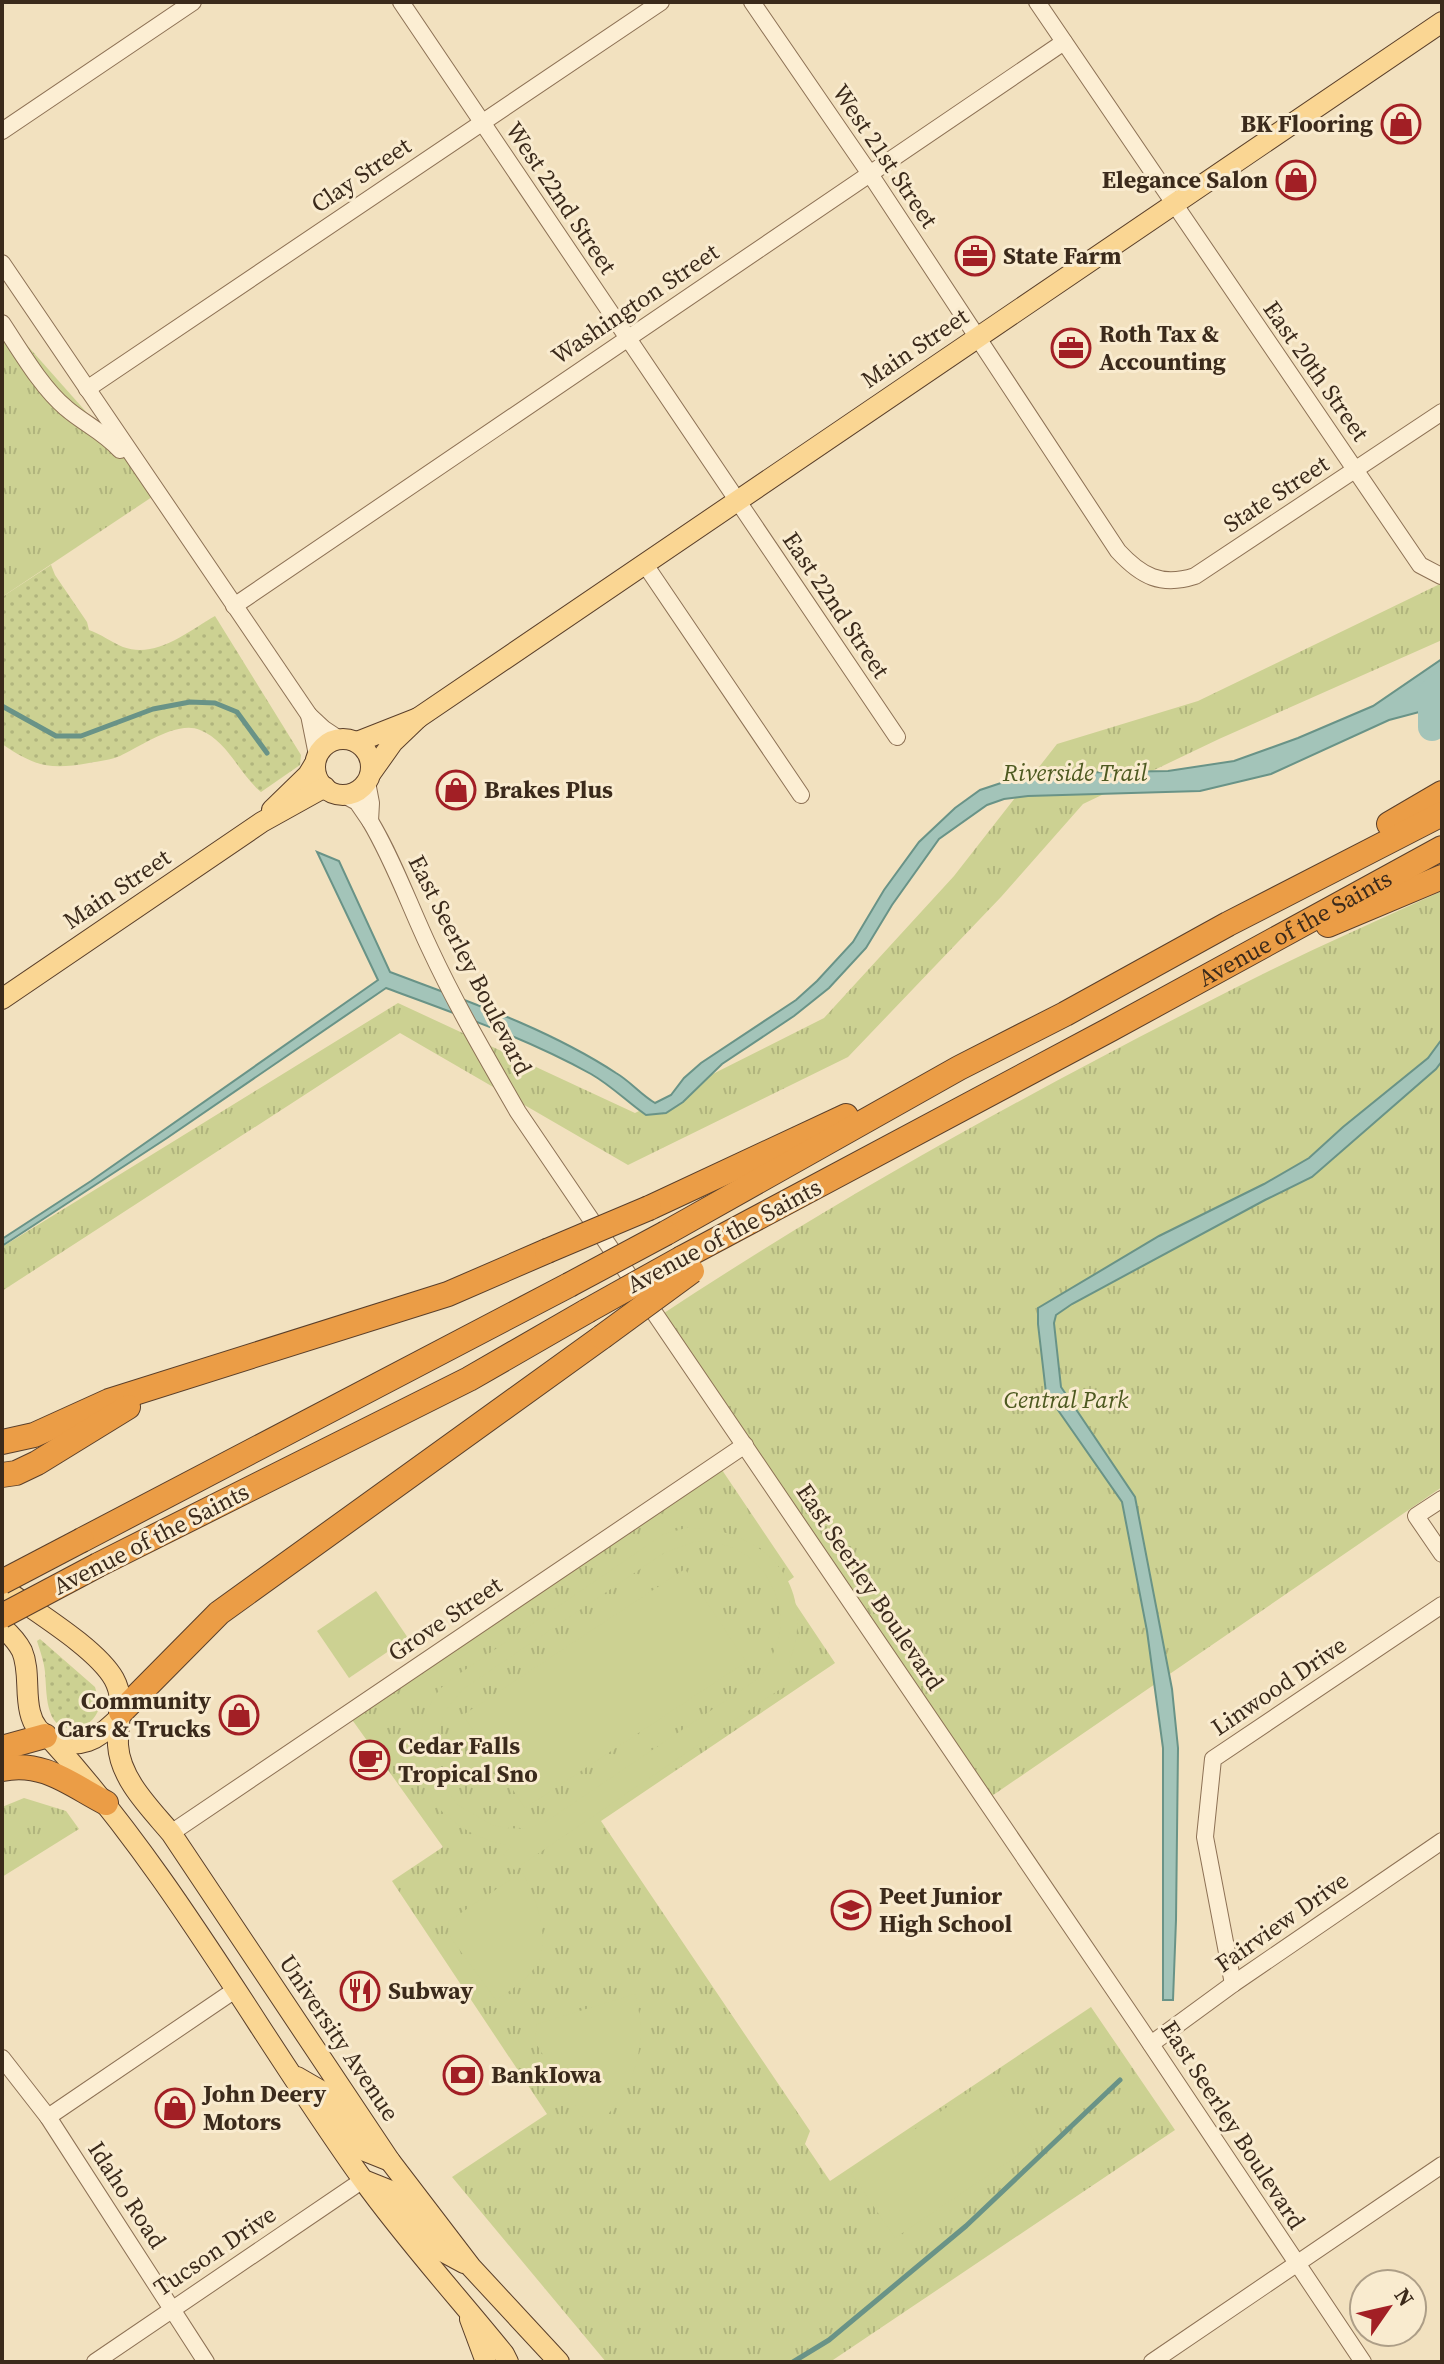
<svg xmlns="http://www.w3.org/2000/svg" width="1444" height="2364" font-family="'Source Serif 4',serif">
	<defs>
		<pattern id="grass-dots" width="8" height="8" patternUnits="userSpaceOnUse" patternTransform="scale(2)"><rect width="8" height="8" fill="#ccd192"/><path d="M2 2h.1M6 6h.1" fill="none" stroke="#b0b47d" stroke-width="1.8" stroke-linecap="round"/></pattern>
		<pattern id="park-tufts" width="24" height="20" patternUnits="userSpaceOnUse" patternTransform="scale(2)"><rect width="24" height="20" fill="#ccd192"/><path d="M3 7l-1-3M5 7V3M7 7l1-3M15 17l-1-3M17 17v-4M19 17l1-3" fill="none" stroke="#b0b47d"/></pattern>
	</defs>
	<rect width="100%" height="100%" fill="#f2e1bf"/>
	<g fill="url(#grass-dots)">
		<path d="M51 565 55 575 87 622 89 630C101 634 111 642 123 647 156 659 187 632 215 616L301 755 300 765 261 792C239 774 228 741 200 730 177 720 140 747 120 756 111 760 99 761 89 763 50 770 36 767 2 744V597Z"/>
		<path d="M40 1639 95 1687 100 1705C97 1716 91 1724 80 1727 44 1736 47 1694 45 1672 44 1661 40 1651 37 1641Z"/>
	</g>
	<g fill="url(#park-tufts)">
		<polygon points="2,317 158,493 2,597"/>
		<polygon points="1442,583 1442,640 1219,739 1083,804 1001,897 848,1057 628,1165 400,1033 2,1291 2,1247 398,1003 635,1113 824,1018 954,876 1057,744 1198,701"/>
		<path d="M1442 891V1487L986 1800 658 1317C842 1195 1036 1089 1233 989 1301 954 1372 923 1442 891Z"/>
		<polygon points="718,1464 794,1577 783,1585 835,1663 601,1821 810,2131 805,2144 830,2181 1091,2007 1175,2130 830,2362 606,2362 452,2177 547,2114 392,1881 443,1847 348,1714"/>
		<polygon points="24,1798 66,1811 79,1829 2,1877 2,1807"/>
	</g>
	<g fill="#ccd192" fill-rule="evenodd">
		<path d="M686 1528C764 1527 819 1585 789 1663L798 1677 514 1870 503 1854 512 1846C482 1842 451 1825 432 1800 410 1770 417 1716 441 1688 445 1684 451 1680 456 1676L664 1534ZM696 1541C709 1542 721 1543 733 1548 763 1560 784 1597 780 1629 778 1646 770 1661 762 1676L544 1823 526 1829 507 1828 492 1825 458 1805 448 1792 439 1774 437 1736 445 1711 463 1689 664 1553Z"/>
		<polygon points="685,1569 746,1662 525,1808 463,1715"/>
		<polygon points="376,1591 408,1638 349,1678 317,1631"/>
		<path d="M522 1872C535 1894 551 1939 538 1962 528 1980 511 1990 496 2000L448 1934 449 1921Z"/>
		<path d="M635 1994C650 2046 633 2097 591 2130L535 2042 537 2024Z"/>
		<polygon points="991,2077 1036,2143 895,2238 851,2173"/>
	</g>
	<g fill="#a3c4b9" stroke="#699387" stroke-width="2">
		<path d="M1442 659V706L1389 720 1271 774 1200 791 1028 796 1004 799 987 805 939 839 892 905 866 948 829 988 794 1016 722 1064 683 1102 666 1113 646 1115C627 1102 612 1086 591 1074 526 1038 456 1014 386 988L167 1138 2 1246V1239L91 1181 378 980 317 852 339 861 390 972C467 1001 547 1028 616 1073 630 1081 640 1094 655 1103L671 1095 684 1078 701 1063 796 1000 817 981 853 942 884 890 919 842 955 808 980 790 1007 781 1059 773 1168 771 1234 761 1298 738 1373 706Z"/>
		<polygon points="1442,1039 1442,1061 1436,1069 1312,1177 1265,1200 1072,1304 1056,1315 1054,1323 1061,1387 1135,1497 1172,1689 1178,1748 1176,1920 1173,2000 1163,2000 1163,1748 1147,1631 1122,1502 1046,1393 1038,1324 1038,1308 1159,1236 1264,1184 1309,1158 1343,1127 1428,1058"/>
	</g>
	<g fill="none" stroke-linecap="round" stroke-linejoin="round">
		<g stroke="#699387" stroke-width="5">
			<polyline points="2,706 56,736 81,736 153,709 190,702 215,703 237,712 267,753"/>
			<polyline points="793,2362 829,2340 966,2226 1120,2080"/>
		</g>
		<polyline stroke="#a3c4b9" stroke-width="28" points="1432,727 1432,693 1442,684"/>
		<g stroke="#8d7155" stroke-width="18">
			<g id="minor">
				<polyline points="401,2 897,737"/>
				<path d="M752 2 870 174 1118 551C1141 576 1161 587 1195 576L1442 412"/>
				<polyline points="1037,2 1420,565 1441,576"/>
				<polyline points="2,131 193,2"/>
				<polyline points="2,263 309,715"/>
				<path d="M2 323C20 350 41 387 66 408 83 423 104 432 120 450"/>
				<polyline points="87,389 661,2"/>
				<polyline points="644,563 801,795"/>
				<polyline points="234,606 1064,42"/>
				<polyline points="317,755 309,715 324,729 339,739"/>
				<polyline points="344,795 357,802 370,821 371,803 367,782"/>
				<path d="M370 821C394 861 410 907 430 949 456 1005 487 1058 518 1112L1140 2028 1363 2362"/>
				<polyline points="1442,1499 1416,1516 1442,1554"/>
				<polyline points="171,1833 745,1445"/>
				<polyline points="1233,1984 1205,1837 1213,1759 1442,1605"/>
				<polyline points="1151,2044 1233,1984 1442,1841"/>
				<polyline points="2,2058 48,2117 206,2362"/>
				<polyline points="48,2117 235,1990"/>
				<polyline points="95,2362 363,2180"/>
				<polyline points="1152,2362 1442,2165"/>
			</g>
		</g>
		<g stroke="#5a3f2a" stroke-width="22">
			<g id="major">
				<polyline points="418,718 1442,22"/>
				<circle cx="343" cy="767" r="28"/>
				<polyline points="357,742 418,718 393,742 371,773"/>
				<polyline points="272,810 308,775 314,765"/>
				<polyline points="2,999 262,822 325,787"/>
				<path d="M2 1581 10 1593C39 1614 97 1649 114 1679 126 1701 117 1722 118 1745 120 1779 150 1808 171 1833L390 2161 471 2267 559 2362"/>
				<path d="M2 1627C10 1634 17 1641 22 1651 30 1670 25 1692 30 1712 36 1739 64 1749 88 1741 100 1737 109 1727 118 1719"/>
				<path d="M52 1741C173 1874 259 2035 363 2180 407 2241 457 2296 504 2354L508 2362"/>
				<polyline points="297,2077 323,2092 365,2151 390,2161"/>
				<polyline points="366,2181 396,2193 438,2249 464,2263"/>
				<polyline points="470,2319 486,2362"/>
			</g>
		</g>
		<g stroke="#5a3f2a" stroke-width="26">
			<g id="highway">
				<polyline points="1389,824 1442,793"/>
				<polyline points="1328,925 1442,877"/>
				<polyline points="649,1208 846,1116"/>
				<polyline points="666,1233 959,1068 1065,1014 1228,924 1442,814"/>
				<path id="s1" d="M682 1258 1111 1029 1442 848"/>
				<polyline points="2,1442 34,1435 109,1401 448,1294 547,1251"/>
				<polyline points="2,1475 16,1473 37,1463 128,1407"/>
				<polyline points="82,1540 569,1285"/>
				<polyline points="98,1565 469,1379 587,1311"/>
				<polyline points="121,1712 219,1613 602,1337"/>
				<polyline points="2,1748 45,1736"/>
				<path d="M2 1769C43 1760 71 1785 106 1803"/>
			</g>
		</g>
		<use href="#minor" stroke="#fceed3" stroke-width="16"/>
		<use href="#major" stroke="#fad693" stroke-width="20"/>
		<use href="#highway" stroke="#eb9d46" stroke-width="24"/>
		<g stroke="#5a3f2a" stroke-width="26" stroke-linecap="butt">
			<g id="highway-bridge">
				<polyline points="547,1251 649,1208"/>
				<polyline points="569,1285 666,1233"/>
				<polyline points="587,1311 682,1258"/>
				<polyline points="602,1337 692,1271"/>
				<polyline points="2,1582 82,1540"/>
				<polyline points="2,1616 98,1565"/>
			</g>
		</g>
		<use href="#highway-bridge" stroke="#eb9d46" stroke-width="24"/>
	</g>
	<defs>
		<g id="shop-ring" transform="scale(2)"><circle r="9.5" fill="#f9ebcf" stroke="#a21f25" stroke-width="1.5"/><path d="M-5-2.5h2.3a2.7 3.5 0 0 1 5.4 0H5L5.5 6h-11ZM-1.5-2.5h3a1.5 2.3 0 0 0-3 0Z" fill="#a21f25"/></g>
		<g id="office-ring" transform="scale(2)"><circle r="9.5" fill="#f9ebcf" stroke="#a21f25" stroke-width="1.5"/><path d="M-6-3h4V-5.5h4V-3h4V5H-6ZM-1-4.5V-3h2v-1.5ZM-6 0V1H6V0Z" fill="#a21f25"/></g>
		<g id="cafe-ring" transform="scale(2)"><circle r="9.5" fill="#f9ebcf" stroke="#a21f25" stroke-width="1.5"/><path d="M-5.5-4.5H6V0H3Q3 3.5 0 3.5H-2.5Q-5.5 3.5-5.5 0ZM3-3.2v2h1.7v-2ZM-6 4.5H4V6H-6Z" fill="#a21f25"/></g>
		<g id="school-ring" transform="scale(2)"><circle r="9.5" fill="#f9ebcf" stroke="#a21f25" stroke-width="1.5"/><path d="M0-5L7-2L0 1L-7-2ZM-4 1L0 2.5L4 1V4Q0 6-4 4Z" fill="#a21f25"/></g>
		<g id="restaurant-ring" transform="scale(2)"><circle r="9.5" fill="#f9ebcf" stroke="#a21f25" stroke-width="1.5"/><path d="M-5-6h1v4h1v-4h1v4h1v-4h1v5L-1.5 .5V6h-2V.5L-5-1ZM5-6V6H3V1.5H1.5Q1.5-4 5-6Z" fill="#a21f25"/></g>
		<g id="bank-ring" transform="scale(2)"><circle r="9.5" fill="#f9ebcf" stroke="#a21f25" stroke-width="1.5"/><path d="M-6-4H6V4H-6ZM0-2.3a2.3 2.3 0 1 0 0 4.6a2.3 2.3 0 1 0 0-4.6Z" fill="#a21f25"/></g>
	</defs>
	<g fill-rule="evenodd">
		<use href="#shop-ring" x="1401" y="124"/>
		<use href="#shop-ring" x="1296" y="180"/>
		<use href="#office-ring" x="975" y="256"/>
		<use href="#office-ring" x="1071" y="348"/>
		<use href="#shop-ring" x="456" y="790"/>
		<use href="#shop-ring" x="239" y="1715"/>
		<use href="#cafe-ring" x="370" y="1760"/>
		<use href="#school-ring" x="851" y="1910"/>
		<use href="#restaurant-ring" x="360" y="1991"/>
		<use href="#bank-ring" x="463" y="2075"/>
		<use href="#shop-ring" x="175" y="2108"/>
	</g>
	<g text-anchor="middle" stroke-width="6" stroke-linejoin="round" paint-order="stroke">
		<g font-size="24" font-weight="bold" fill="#3b2a1b" stroke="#f9ebcf" text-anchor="start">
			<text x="1373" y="132" text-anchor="end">BK Flooring</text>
			<text x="1268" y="188" text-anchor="end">Elegance Salon</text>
			<text x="1003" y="264">State Farm</text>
			<text x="1099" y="342">Roth Tax &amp;<tspan x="1099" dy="28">Accounting</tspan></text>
			<text x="484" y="798">Brakes Plus</text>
			<text x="211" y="1709" text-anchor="end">Community<tspan x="211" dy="28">Cars &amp; Trucks</tspan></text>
			<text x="398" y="1754">Cedar Falls<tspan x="398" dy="28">Tropical Sno</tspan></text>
			<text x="879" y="1904">Peet Junior<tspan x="879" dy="28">High School</tspan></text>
			<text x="388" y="1999">Subway</text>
			<text x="491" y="2083">BankIowa</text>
			<text x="203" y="2102">John Deery<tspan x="203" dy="28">Motors</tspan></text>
		</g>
		<g font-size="24" fill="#3b2a1b" stroke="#f9ebcf">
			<text transform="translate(885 156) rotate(56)" y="8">West 21st Street</text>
			<text transform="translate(361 175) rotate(-34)" y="8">Clay Street</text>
			<text transform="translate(561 198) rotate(56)" y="8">West 22nd Street</text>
			<text transform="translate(635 304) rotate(-34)" y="8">Washington Street</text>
			<text transform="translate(915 348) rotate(-34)" y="8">Main Street</text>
			<text transform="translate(1316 371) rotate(55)" y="8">East 20th Street</text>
			<text transform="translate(1276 494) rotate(-33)" y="8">State Street</text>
			<text transform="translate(836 605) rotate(56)" y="8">East 22nd Street</text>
			<text transform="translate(117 889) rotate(-34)" y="8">Main Street</text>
			<text dy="8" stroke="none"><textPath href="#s1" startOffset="696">Avenue of the Saints</textPath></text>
			<text transform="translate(470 965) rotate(63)" y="8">East Seerley Boulevard</text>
			<text transform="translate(724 1236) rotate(-28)" y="8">Avenue of the Saints</text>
			<text transform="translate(151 1539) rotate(-27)" y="8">Avenue of the Saints</text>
			<text transform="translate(870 1587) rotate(56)" y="8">East Seerley Boulevard</text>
			<text transform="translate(445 1619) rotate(-34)" y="8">Grove Street</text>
			<text transform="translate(1279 1686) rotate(-34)" y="8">Linwood Drive</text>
			<text transform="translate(1282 1922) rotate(-35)" y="8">Fairview Drive</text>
			<text transform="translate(339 2038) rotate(56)" y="8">University Avenue</text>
			<text transform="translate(1233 2125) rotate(57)" y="8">East Seerley Boulevard</text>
			<text transform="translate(127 2195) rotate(57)" y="8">Idaho Road</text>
			<text transform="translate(215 2251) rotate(-34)" y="8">Tucson Drive</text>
		</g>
		<g font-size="24" font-style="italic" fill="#4d5920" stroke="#f9ebcf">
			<text x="1075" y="781">Riverside Trail</text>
			<text x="1066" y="1408">Central Park</text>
		</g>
	</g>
	<rect width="1444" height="2364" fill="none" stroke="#3b2a1b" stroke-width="8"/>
	<g transform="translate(1388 2308) rotate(56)"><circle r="38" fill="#f9ebcf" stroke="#ad9e87" stroke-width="2"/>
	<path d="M0-6L14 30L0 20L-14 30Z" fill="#a21f25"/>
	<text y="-12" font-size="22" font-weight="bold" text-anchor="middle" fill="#3b2a1b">N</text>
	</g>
</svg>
